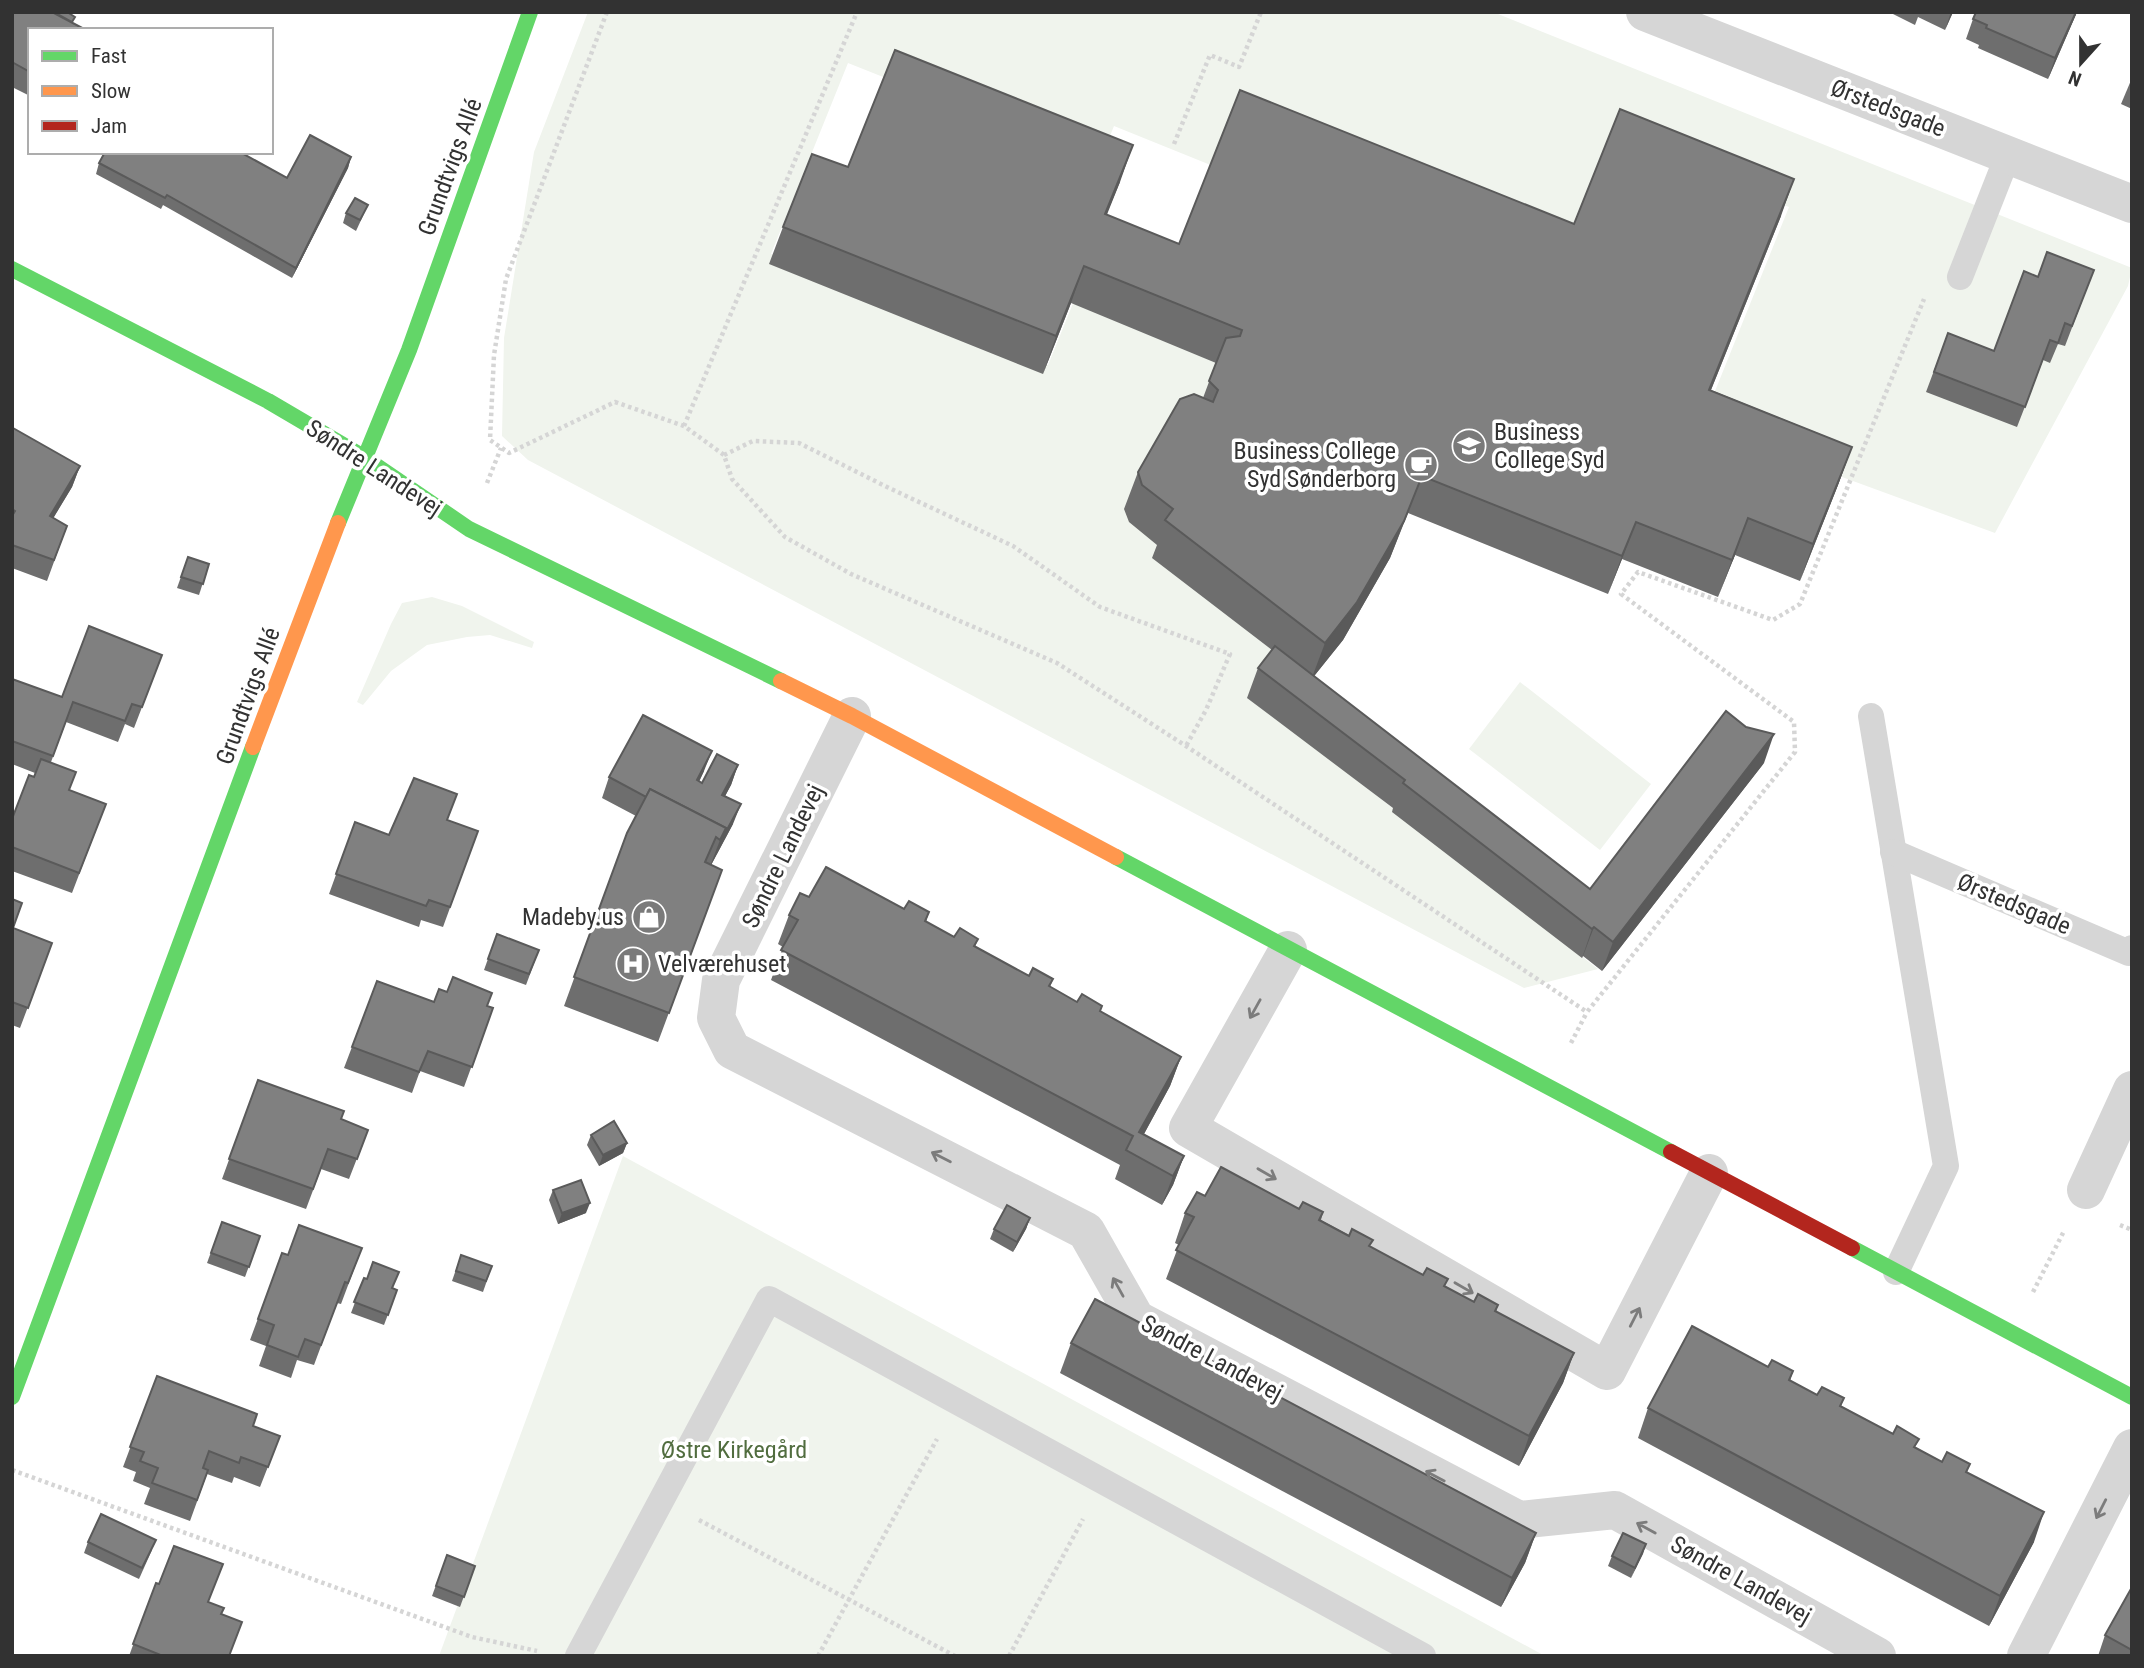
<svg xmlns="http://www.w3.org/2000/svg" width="2144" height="1668" font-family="'Roboto Condensed',sans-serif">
	<rect width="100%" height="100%" fill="#fff"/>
	<g fill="#f0f4ed">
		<polygon points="588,12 1493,12 2132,268 2128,286 1995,533 1842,477 1703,421 1789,207 1618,138 1571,255 1218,168 1114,126 1099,163 848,63 771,254 1048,365 1076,296 1223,355 1300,660 1261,705 1598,969 1524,988 528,460 502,436 504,338 534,152"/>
		<polygon points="432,597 462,606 534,642 532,648 490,635 467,637 427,645 391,671 363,705 357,702 391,624 402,603"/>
		<polygon points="1520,682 1651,784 1600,850 1469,749"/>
		<polygon points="623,1156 1545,1656 439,1656"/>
	</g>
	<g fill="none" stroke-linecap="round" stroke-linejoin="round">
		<g stroke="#d5d5d5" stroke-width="4.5" stroke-dasharray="3.5 3.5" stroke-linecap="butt">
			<polyline points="607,12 506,279 494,355 490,440 509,453 615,402 684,426 724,455 732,479 785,537 851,574 1057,663 1186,746 1587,1012 1795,752 1794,722 1621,594 1638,572 1773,620 1800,604 1924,299"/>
			<polyline points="1174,144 1210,55 1239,67 1261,12"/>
			<polyline points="684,426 857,12"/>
			<polyline points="724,455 753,441 799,443 887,487 1013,546 1100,607 1230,654 1206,710 1186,746"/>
			<polyline points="487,483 501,448"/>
			<polyline points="1571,1043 1587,1012"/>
			<polyline points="2120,1225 2132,1230"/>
			<polyline points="2033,1292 2064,1231"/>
			<polyline points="12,1470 472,1637 537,1651"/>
			<polyline points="699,1520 955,1656"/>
			<polyline points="818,1656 937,1439"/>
			<polyline points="1009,1656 1083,1519"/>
		</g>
		<g stroke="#d6d6d6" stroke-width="26">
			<polyline points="1960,277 2008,155"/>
			<polyline points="1871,716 1946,1166 1896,1272"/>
			<polyline points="1893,852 2129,953 2132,948"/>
			<polyline points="578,1656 769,1299 1423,1656"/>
		</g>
		<g stroke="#d6d6d6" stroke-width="38">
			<polyline points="1645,12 2132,204"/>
			<polyline points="852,716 721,980 716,1018 732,1050 1086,1231 1136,1319 1519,1520 1615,1510 1877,1656"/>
			<polyline points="1288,950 1188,1128 1607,1371 1709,1173"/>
			<polyline points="2086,1190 2132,1090"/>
			<polyline points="2026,1656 2132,1448"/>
		</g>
		<g stroke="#63d668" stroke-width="16">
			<polyline points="12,269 268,401 365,458 469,529 781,681"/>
			<polyline points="338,523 409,350 530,12"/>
			<polyline points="1116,857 1671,1152"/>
			<polyline points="1852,1248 2132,1397"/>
			<polyline points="12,1397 253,747"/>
		</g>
		<g stroke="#ff974d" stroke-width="16">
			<polyline points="781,681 852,716 1116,857"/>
			<polyline points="253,747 338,523"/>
		</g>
		<polyline stroke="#b3261e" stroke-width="16" points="1671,1152 1852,1248"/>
	</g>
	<g fill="#6e6e6e">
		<polygon points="12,12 73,23 30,30 30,96 12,87"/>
		<polygon points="1889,12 1953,12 1945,30 1918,17 1915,25"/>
		<polygon points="2077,12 2048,79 1978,48 1979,45 1966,39 1973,19"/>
		<polygon points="2132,78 2132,109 2121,104"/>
		<polygon points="351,157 348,168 292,278 163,205 161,209 96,174 99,163 287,178"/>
		<polygon points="848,167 1120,182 1106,215 1179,244 1574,224 1781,216 1711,390 1852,447 1838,485 1800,581 1735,555 1718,597 1622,559 1608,594 1408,513 1390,558 1343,640 1314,676 1590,889 1764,763 1602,971 1583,956 1582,958 1392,812 1393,808 1247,698 1258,668 1272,650 1152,558 1157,545 1129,522 1124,509 1138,472 1203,398 1216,363 1071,303 1043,374 769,264 783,227"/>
		<polygon points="368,205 356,231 343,223 346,213"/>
		<polygon points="2094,270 2065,346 2058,344 2050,363 2043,360 2017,427 1926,392 1948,333 1994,351 2038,277"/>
		<polygon points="12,429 80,466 72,487 53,518 67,526 47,581 12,568"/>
		<polygon points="188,557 209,564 199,595 177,588"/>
		<polygon points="162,655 134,728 125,724 118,742 66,722 51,762 70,790 106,804 72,893 12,871 12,819 35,773 12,764 12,679 62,697"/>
		<polygon points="738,765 731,785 725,796 733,824 711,865 722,870 658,1042 564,1006 627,833 636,816 602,798 609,777 704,771 699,782 702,783"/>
		<polygon points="447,821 478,831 443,927 421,920 419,927 329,894 355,822 389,835"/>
		<polygon points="809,897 929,912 926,922 954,937 978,939 975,947 1029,976 1053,979 1050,987 1077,1002 1102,1006 1100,1011 1181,1057 1170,1086 1144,1134 1184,1156 1173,1185 1162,1205 1115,1179 1120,1165 771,980 783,947 778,944 789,915"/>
		<polygon points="12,899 13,928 52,943 20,1028 12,1025"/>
		<polygon points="497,934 539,950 526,985 484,970"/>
		<polygon points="377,981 434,1002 487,1006 493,1008 464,1087 420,1071 412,1093 344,1068"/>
		<polygon points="258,1080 341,1119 368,1130 349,1179 321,1169 306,1209 222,1179"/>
		<polygon points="591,1135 627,1143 623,1153 599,1166 587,1145"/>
		<polygon points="553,1190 586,1213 558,1224 549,1200"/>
		<polygon points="1205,1196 1323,1212 1321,1220 1423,1275 1448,1279 1445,1286 1474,1302 1498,1305 1496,1312 1574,1353 1563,1383 1519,1466 1166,1279 1179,1245 1175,1243 1185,1213"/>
		<polygon points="1030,1218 1026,1229 1013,1252 990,1239 994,1229"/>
		<polygon points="222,1222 260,1236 245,1277 207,1263"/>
		<polygon points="362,1248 341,1304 337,1303 314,1365 297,1360 291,1378 259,1366 266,1346 250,1340 282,1253 288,1255"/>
		<polygon points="461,1255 492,1266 483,1292 452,1281"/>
		<polygon points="364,1278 397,1290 384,1325 351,1313"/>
		<polygon points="1071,1343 1536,1533 1525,1563 1501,1607 1060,1373"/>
		<polygon points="1768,1367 1793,1371 1790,1381 1817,1395 1844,1398 1841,1406 1893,1434 1919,1439 1915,1447 1942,1462 1970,1464 1967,1472 2034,1542 1989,1626 1638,1438 1648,1408"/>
		<polygon points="157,1376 253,1426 280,1436 260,1487 234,1477 232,1483 207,1474 190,1521 144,1504 150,1488 133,1481 136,1472 123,1467"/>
		<polygon points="88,1542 152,1550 139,1579 84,1553"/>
		<polygon points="1646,1544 1631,1578 1608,1566 1612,1556"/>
		<polygon points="447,1555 475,1566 460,1607 432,1596"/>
		<polygon points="156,1583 209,1602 221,1614 230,1656 129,1656"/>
		<polygon points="2132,1587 2132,1656 2098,1656 2105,1635"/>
	</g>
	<g fill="#5a5a5a">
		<polygon points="1951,12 1953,12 1945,30"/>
		<polygon points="2076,12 2077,12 2048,79 2055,58"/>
		<polygon points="1133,145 1120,182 1092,252 1105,214"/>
		<polygon points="351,157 348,168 292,278 296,268"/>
		<polygon points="1794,179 1781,216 1696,427 1709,390"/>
		<polygon points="1084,266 1071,303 1043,374 1056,336"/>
		<polygon points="1852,447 1838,485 1800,581 1813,544"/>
		<polygon points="80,466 72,487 42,537 50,516"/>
		<polygon points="1422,476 1390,558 1343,640 1311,680 1325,643"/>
		<polygon points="1748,518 1735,555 1718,597 1732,560"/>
		<polygon points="1636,522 1622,559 1608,594 1622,556"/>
		<polygon points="1774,734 1764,763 1602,971 1613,942"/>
		<polygon points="712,751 704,771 689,801 697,780"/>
		<polygon points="738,765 731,785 715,815 722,795"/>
		<polygon points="741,804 733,824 709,869 720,840"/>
		<polygon points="1594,927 1583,956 1582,958 1592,929"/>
		<polygon points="1181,1057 1170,1086 1133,1154 1139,1132"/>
		<polygon points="627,1143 623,1153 599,1166 603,1155"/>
		<polygon points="1184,1156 1173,1185 1162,1205 1173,1176"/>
		<polygon points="590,1203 586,1213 558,1224 562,1213"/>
		<polygon points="1030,1218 1026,1229 1013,1252 1017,1242"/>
		<polygon points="1574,1353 1563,1383 1519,1466 1529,1436"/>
		<polygon points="2044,1512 2034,1542 1989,1626 2000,1596"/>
		<polygon points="1536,1533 1525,1563 1501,1607 1512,1578"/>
		<polygon points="1646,1544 1643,1554 1631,1578 1635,1568"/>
	</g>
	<g fill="#808080" stroke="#5a5a5a" stroke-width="2">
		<polygon points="12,12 52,12 86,30 30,30 30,72 12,62"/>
		<polygon points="54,12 67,12 75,17 72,22"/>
		<polygon points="1976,12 2076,12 2055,58 1986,28 1987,25 1973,19"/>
		<polygon points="895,50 1133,145 1105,214 1179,244 1240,90 1574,224 1620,109 1794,179 1709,390 1852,447 1813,544 1748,518 1732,560 1636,522 1622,556 1422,476 1404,521 1357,602 1325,643 1165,520 1173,509 1142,485 1138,472 1180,399 1194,394 1213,402 1218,390 1209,381 1226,338 1240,336 1242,330 1084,266 1056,336 783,227 812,154 848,167"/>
		<polygon points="310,135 351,157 296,268 167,195 165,198 99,163 105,152 240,152 287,178"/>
		<polygon points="355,198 368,205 360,220 346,213"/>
		<polygon points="2047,252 2094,270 2072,326 2065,323 2058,343 2050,340 2025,407 1934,372 1948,333 1994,351 2024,271 2038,277"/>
		<polygon points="13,428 80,466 50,516 67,526 54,560 12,545 12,516 15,511 12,509"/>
		<polygon points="188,557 209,564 203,584 181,577"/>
		<polygon points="89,626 162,655 142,707 132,704 125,721 73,702 53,756 12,741 12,679 62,697"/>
		<polygon points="1275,646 1590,889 1726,711 1746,727 1774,734 1613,942 1594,927 1592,929 1403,783 1405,780 1258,668"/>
		<polygon points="643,715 712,751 697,780 702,783 717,754 738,765 722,795 741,804 723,837 726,828 650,789 646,797 609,777"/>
		<polygon points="41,759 76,772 69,790 106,804 79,873 12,847 12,819 29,775 34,777"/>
		<polygon points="414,778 457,794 447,820 478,831 450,907 429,900 426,906 336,874 355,822 389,835"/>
		<polygon points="650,789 726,828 720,840 716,837 705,862 722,870 669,1013 574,977 627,833"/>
		<polygon points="826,867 904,909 909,901 929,912 925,921 954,937 960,928 978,939 974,946 1029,976 1033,968 1053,979 1049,986 1077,1002 1082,994 1102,1006 1100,1011 1181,1057 1139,1132 1184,1156 1173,1176 1126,1150 1133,1136 781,950 798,920 789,915 800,893 809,897"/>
		<polygon points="12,899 22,903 13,928 52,943 28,1008 12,1002"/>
		<polygon points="497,934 539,950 529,974 488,959"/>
		<polygon points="453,977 492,993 487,1006 493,1008 472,1067 428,1051 419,1072 352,1047 377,981 434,1002 439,989 447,992"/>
		<polygon points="258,1080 344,1111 341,1119 368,1130 357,1159 328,1149 313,1189 229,1159"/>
		<polygon points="614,1121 627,1143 603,1155 591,1135"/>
		<polygon points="1221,1167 1299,1209 1303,1202 1323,1212 1319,1220 1349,1236 1352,1229 1373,1240 1369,1246 1423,1275 1427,1268 1448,1279 1444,1286 1474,1302 1478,1294 1498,1305 1495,1311 1574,1353 1529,1436 1176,1250 1194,1217 1185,1213 1197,1192 1205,1196"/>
		<polygon points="581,1180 590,1203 562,1213 553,1190"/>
		<polygon points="1007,1205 1030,1218 1017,1242 994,1229"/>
		<polygon points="222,1222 260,1236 249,1267 211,1253"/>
		<polygon points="299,1225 362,1248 348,1283 345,1282 321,1345 305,1339 298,1357 267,1345 274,1325 258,1319 282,1253 288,1255"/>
		<polygon points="461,1255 492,1266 486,1281 456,1271"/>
		<polygon points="373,1262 399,1272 392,1288 397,1290 388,1315 354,1302 364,1278 367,1279"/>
		<polygon points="1095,1299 1536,1533 1512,1578 1071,1343"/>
		<polygon points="1692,1326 1768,1367 1772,1360 1793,1371 1789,1380 1817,1395 1822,1387 1844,1398 1840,1406 1893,1434 1897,1426 1919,1439 1914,1447 1942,1462 1947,1452 1970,1464 1966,1472 2044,1512 2000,1596 1648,1408"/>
		<polygon points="157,1376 257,1414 253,1426 280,1436 268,1467 241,1457 239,1463 209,1451 203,1468 208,1470 197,1500 152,1483 158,1468 140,1461 144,1452 130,1447"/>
		<polygon points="101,1514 156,1540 142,1568 88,1542"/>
		<polygon points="1623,1533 1646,1544 1635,1568 1612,1556"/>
		<polygon points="174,1546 223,1564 208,1602 224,1608 221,1614 242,1622 229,1656 163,1656 133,1644 156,1583 159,1584"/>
		<polygon points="447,1555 475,1566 464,1597 436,1586"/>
		<polygon points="2132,1587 2132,1650 2105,1635"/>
	</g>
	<defs><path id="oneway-shaft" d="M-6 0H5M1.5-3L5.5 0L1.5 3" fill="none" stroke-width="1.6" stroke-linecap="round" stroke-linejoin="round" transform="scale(1.75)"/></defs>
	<g stroke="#7c7c7c">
		<use href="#oneway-shaft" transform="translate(1255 1009) rotate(119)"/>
		<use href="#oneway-shaft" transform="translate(941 1157) rotate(-153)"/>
		<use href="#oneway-shaft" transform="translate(1267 1174) rotate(30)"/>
		<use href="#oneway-shaft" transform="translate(1118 1287) rotate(-119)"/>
		<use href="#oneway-shaft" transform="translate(1464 1288) rotate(30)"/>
		<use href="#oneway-shaft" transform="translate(1635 1317) rotate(-63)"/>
		<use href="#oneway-shaft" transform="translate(1435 1476) rotate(-152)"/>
		<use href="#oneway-shaft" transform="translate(2101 1509) rotate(117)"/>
		<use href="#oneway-shaft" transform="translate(1646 1528) rotate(-151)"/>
	</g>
	<defs>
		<g id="school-disc" transform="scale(1.75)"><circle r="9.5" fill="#7a7a7a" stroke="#fff"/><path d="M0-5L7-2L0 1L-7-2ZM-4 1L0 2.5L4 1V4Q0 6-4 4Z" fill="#fff"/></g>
		<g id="cafe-disc" transform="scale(1.75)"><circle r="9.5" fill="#7a7a7a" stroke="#fff"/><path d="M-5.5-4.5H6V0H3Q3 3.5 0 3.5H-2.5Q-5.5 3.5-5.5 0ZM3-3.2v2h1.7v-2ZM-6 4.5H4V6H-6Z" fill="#fff"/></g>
		<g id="shop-disc" transform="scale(1.75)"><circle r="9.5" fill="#7a7a7a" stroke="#fff"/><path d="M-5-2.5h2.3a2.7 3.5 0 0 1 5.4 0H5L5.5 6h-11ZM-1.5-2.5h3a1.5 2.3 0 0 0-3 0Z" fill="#fff"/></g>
		<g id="hospital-disc" transform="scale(1.75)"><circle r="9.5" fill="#7a7a7a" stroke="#fff"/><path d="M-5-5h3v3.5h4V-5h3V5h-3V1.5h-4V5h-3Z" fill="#fff"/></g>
	</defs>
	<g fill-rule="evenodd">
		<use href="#school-disc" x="1469" y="446"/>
		<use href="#cafe-disc" x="1421" y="465"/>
		<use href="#shop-disc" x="649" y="917"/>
		<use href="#hospital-disc" x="633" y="964"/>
	</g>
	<g text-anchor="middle" stroke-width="7" stroke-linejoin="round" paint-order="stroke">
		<g font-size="24" fill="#323232" stroke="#fff">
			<text transform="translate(1888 108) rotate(21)" y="8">Ørstedsgade</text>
			<text transform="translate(450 167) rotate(-70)" y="8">Grundtvigs Allé</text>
			<text transform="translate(374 468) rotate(33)" y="8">Søndre Landevej</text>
			<text transform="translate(248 696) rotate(-70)" y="8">Grundtvigs Allé</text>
			<text transform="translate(783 856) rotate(-64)" y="8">Søndre Landevej</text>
			<text transform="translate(2014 904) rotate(23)" y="8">Ørstedsgade</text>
			<text transform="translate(1212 1358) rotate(28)" y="8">Søndre Landevej</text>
			<text transform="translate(1741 1580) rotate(29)" y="8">Søndre Landevej</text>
		</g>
		<g font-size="24" fill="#323232" stroke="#fff" text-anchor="start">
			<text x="1494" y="440">Business<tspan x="1494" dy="28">College Syd</tspan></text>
			<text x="1396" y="459" text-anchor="end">Business College<tspan x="1396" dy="28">Syd Sønderborg</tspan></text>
			<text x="624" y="925" text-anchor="end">Madeby.us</text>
			<text x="658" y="972">Velværehuset</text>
		</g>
		<g font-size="24" fill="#516d3f" stroke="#fff">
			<text x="734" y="1458">Østre Kirkegård</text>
		</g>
	</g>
	<rect width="2144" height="1668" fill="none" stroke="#323232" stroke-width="28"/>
	<rect x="28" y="28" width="245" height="126" fill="#ffffff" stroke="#adadad" stroke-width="2"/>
	<rect x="42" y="51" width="35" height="10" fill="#63d668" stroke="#adadad" stroke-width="2"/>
	<text x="91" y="63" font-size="21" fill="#323232">Fast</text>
	<rect x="42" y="86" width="35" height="10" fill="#ff974d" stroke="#adadad" stroke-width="2"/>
	<text x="91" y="98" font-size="21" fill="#323232">Slow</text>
	<rect x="42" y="121" width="35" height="10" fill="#b3261e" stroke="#adadad" stroke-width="2"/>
	<text x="91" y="133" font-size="21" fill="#323232">Jam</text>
	<g transform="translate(2081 63) rotate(201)" stroke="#ffffff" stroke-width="5" paint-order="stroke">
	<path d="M0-5L12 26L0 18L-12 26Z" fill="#323232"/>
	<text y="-10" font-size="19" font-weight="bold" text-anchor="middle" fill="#323232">N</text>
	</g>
</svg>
